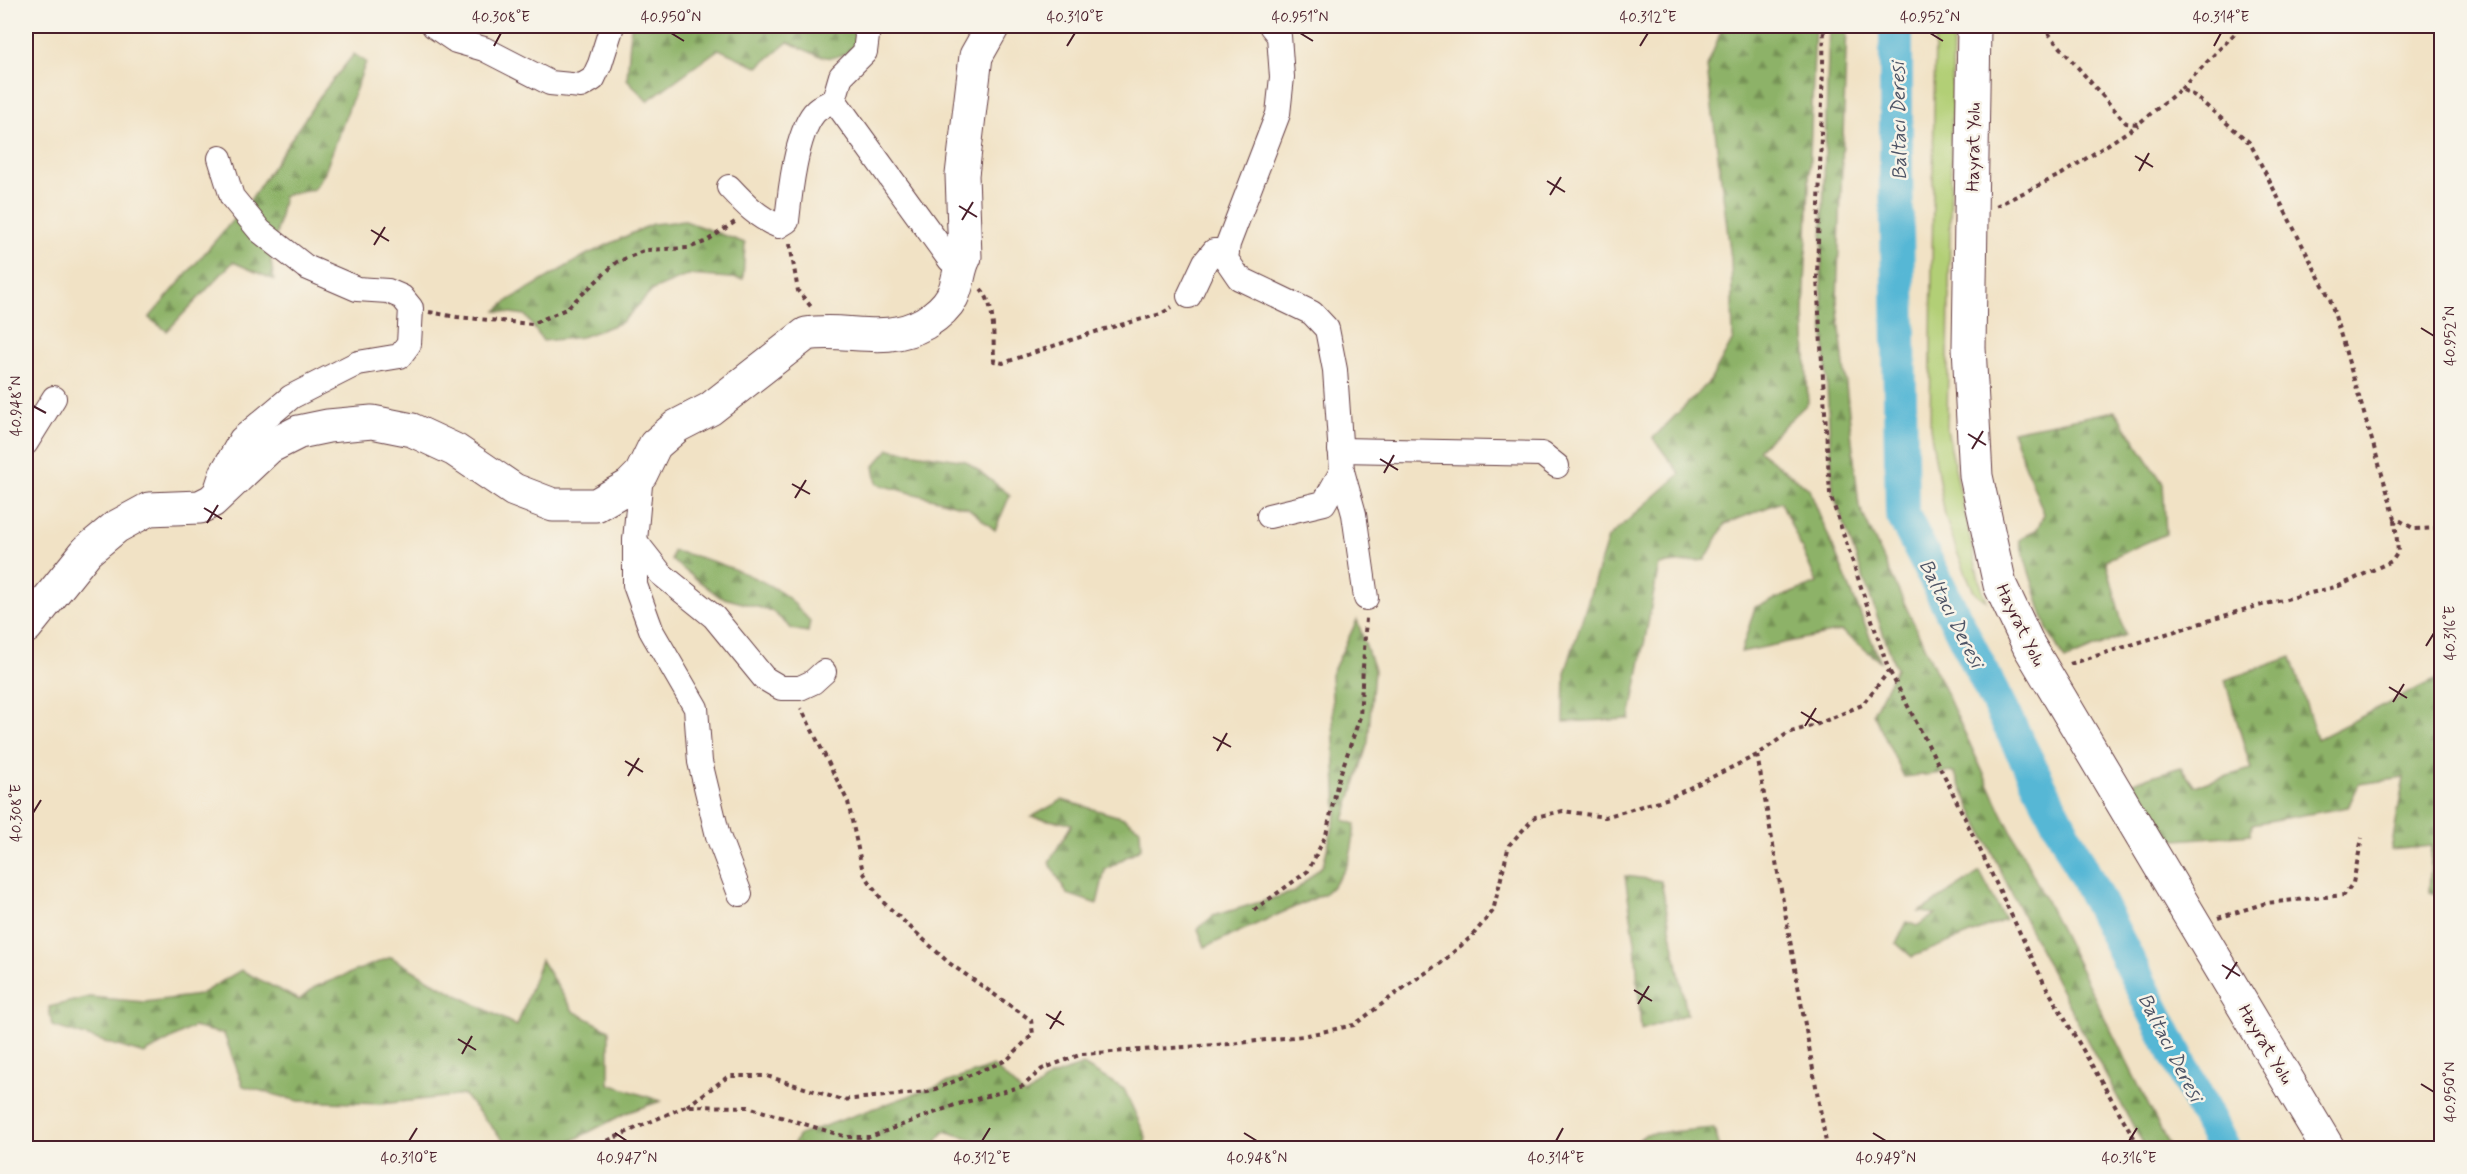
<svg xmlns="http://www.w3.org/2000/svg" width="2467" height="1174" font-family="Mynerve,sans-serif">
	<defs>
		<pattern id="forest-firs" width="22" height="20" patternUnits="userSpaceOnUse" patternTransform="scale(1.5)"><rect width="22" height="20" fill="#8db267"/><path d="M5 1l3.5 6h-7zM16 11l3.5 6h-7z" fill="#759055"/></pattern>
	</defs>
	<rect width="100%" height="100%" fill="#f7f3e8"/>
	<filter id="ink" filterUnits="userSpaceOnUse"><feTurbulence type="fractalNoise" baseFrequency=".0167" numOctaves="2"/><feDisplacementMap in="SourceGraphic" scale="12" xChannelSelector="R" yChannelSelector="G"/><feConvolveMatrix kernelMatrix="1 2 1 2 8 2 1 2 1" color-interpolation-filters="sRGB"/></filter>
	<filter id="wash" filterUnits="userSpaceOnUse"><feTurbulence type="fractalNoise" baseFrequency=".008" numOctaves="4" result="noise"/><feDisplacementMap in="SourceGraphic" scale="24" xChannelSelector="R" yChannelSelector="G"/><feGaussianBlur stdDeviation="1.35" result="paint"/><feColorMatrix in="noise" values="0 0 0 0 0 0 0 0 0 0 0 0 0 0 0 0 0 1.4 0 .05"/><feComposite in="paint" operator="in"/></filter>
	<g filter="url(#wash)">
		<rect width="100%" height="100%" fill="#f1e2c5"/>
		<polygon fill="#b2cf76" stroke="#7e7750" stroke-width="1.5" points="1935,26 1953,26 1947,430 1979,580 1987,601 1974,592 1957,552 1945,516 1930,428"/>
		<g fill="url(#forest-firs)" stroke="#6c6849" stroke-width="1.5">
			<path d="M631 26H858L859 44C831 68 818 55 788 42L758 67 719 49 647 101 627 79Z"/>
			<polygon points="1723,26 1815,26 1804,313 1808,403 1758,450 1809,489 1880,661 1841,631 1741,652 1755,607 1817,583 1781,502 1725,524 1705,560 1659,565 1630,719 1564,722 1565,673 1608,538 1680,474 1653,438 1710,381 1733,339 1731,259 1707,67"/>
			<path d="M1829 26H1847L1837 301 1859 506 2002 813 2170 1148H2146L2137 1133C2072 1014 2010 895 1954 772L1904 777 1873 713 1896 669 1833 493 1821 279Z"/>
			<polygon points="354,54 366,62 324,174 314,189 284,195 271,262 274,280 233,262 167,331 149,318 251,199 320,96"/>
			<polygon points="685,221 745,243 743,279 688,275 653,290 622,322 582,337 543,341 525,315 496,311 509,300 586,255 652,224"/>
			<polygon points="2115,411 2163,483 2166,534 2106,560 2125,635 2065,660 2047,629 2019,540 2037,529 2044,514 2012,431"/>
			<polygon points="889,449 966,461 1010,495 995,530 968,508 877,484 874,466"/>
			<path d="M673 551C705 557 761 576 787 597 795 604 802 613 810 621L808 632 792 629 772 611 720 597 671 560Z"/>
			<path d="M1357 620 1374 670 1368 742 1344 820 1355 824C1352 857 1349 872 1324 894L1205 947 1198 929 1213 916 1294 892 1323 865 1337 811 1331 675Z"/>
			<polygon points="2291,657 2317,739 2441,677 2441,896 2429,892 2432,846 2391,850 2404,778 2359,784 2348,807 2252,824 2251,834 2164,841 2133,782 2181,767 2194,786 2251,769 2225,680"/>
			<polygon points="1062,800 1124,818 1140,829 1141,848 1105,870 1097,904 1067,894 1049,862 1072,824 1031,817"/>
			<polygon points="1980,872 2005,920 1912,957 1896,943 1907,922 1917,926 1936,914 1919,912"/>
			<polygon points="1625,876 1661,881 1687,1014 1641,1030 1635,942"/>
			<polygon points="391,957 431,981 517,1026 541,960 573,1011 609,1030 609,1084 661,1101 626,1113 558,1148 510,1148 464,1095 381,1104 298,1101 243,1086 224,1034 193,1027 144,1054 52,1026 49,1007 89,997 145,1002 199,995 241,970 299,1000 315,987"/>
			<polygon points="1083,1065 1124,1089 1146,1137 1144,1148 989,1148 975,1140 944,1131 933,1148 918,1148 908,1145 901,1148 791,1148 799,1135 993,1066 1026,1096 1050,1077"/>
			<polygon points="1714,1128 1720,1148 1628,1148 1646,1134"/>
		</g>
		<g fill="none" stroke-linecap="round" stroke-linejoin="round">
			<polyline stroke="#56b7d5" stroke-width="34" points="1896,26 1896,172 1902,513 2223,1148"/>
		</g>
	</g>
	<g filter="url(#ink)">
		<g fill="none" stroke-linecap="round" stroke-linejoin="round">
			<g stroke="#633c42" stroke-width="26">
				<g id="street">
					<polyline points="434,26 456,41 484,49 550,83 581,86 593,79 600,64 612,26"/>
					<polyline points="865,26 867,36 865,52 841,76 834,100 950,260 960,266"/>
					<path d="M729 187C744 203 758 218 779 226L787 221C790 192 796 135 814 113 819 107 827 104 834 100"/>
					<polyline points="1189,296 1205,262 1214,251 1227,251"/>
					<polyline points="26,443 54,398"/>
					<polyline points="1340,450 1542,454 1557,466"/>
					<polyline points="1342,471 1354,514 1366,598"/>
					<polyline points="641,474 635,541 635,585 652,632 696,708 700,762 718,836 740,894"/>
					<polyline points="214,496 222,472 241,439 291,397 358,363 400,356 409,344 411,308 402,297 388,291 357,289 306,267 260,231 232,197 220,158"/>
					<polyline points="1269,516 1324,503 1342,471 1335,370 1327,329 1312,313 1239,278 1226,259 1228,244 1278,114 1282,77 1279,36 1271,26"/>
					<polyline points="635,541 661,574 714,617 764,678 781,688 800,688 813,682 824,672"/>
				</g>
			</g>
			<g stroke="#633c42" stroke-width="35">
				<g id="secondary">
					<polyline points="1974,26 1969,347 1976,476 2000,585 2029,646 2328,1148"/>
					<path d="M26 627 87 551 116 527 149 509 200 507 212 501 269 447 299 432 328 426 372 422 412 430 455 450 514 490 553 505H596L629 486 641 474 655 445 677 426 710 409 806 334C848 327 884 346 925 323 936 316 946 308 952 297 959 284 958 269 965 257L962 175 976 56 993 26"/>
				</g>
			</g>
			<g stroke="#633c42" stroke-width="4" stroke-dasharray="4.5 4.5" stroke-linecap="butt">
				<polyline points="2042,26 2126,123 2138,124 2181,89 2195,96 2250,143 2330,299 2395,518 2415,529 2442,528"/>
				<polyline points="2181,89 2242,26"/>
				<polyline points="1996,206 2062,174 2138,125"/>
				<polyline points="790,244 798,291 813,309"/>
				<path d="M981 289C996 305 993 340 994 361L1003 363 1098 331 1161 314 1172 307"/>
				<polyline points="429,312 457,317 532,324 566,309 617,262 646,250 688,248 705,242 735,222"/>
				<polyline points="2070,664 2246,609 2339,586 2392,561 2398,552 2395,519"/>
				<polyline points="1890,672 1946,779 2044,983 2140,1148"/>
				<polyline points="1757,755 1827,1148"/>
				<polyline points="1254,910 1308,871 1326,835 1338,781 1360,717 1366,618"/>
				<polyline points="2218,918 2266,903 2344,895 2353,883 2362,838"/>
				<polyline points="687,1106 729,1076 767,1076 842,1100 928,1092 1007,1060 1033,1034 1031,1020 949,963 884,903 863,872 848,802 801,708"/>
				<polyline points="591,1148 686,1106 748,1107 847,1137 870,1137 955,1105 1023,1086 1042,1069 1082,1054 1230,1044 1303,1036 1354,1025 1410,983 1441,963 1472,936 1493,911 1509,845 1535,817 1563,811 1605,817 1669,798 1757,755 1788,733 1818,724 1862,705 1889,671 1830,494 1817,279 1824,26"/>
			</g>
			<use href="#street" stroke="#fff" stroke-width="24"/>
			<use href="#secondary" stroke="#fff" stroke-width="33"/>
		</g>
	</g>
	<path fill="none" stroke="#4a1f2b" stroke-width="2" d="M671 33 684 41M1300 33 1313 41M1930 33 1943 41M494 46 501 33M1067 46 1075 33M1640 46 1648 33M2214 46 2221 33M2135 156 2153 167M2139 171 2149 153M1547 181 1565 192M1550 195 1561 177M959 206 977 217M962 220 973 202M371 230 389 241M374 245 385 227M2421 328 2434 336M33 406 46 413M1968 434 1986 445M1972 449 1983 431M1380 459 1398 470M1384 473 1394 455M792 484 810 494M795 498 806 480M204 508 222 519M207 523 218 505M2426 646 2434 633M2389 687 2407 698M2393 702 2404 684M1801 712 1819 723M1805 726 1816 708M1213 737 1231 747M1217 751 1227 733M625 761 643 772M628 776 639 758M33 813 41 800M2222 965 2240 976M2226 979 2237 962M1634 990 1652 1001M1638 1004 1649 986M1046 1014 1064 1025M1050 1029 1061 1011M458 1039 476 1050M462 1054 472 1036M2421 1084 2434 1092M615 1133 627 1141M1244 1133 1257 1141M1873 1133 1886 1141M409 1141 417 1128M982 1141 990 1128M1556 1141 1563 1128M2129 1141 2137 1128"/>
	<g text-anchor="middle" stroke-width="5" stroke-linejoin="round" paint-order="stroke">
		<g font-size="18" fill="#4a1f2b" stroke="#f7f3e8">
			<text transform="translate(1973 147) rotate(-89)" y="6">Hayrat Yolu</text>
			<text transform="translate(2021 625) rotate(64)" y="6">Hayrat Yolu</text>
			<text transform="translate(2266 1044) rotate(59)" y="6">Hayrat Yolu</text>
		</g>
		<g font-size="20" font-style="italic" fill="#4e5466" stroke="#f7f3e8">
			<text transform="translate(1898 121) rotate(-91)" y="7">Baltacı Deresi</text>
			<text transform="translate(1952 613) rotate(63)" y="7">Baltacı Deresi</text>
			<text transform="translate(2171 1047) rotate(63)" y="7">Baltacı Deresi</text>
		</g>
	</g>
	<rect width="2467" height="1174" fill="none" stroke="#f7f3e8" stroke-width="66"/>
	<rect x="33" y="33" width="2401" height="1108" fill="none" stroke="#4a1f2b" stroke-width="2"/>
	<g font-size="15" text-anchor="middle" fill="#4a1f2b">
		<text x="501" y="22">40.308°E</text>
		<text x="671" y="22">40.950°N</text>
		<text x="1075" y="22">40.310°E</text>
		<text x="1300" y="22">40.951°N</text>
		<text x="1648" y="22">40.312°E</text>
		<text x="1930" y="22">40.952°N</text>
		<text x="2221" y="22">40.314°E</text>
		<text transform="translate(2450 336) rotate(-90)" y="5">40.952°N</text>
		<text transform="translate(16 406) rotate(-90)" y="5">40.948°N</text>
		<text transform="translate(2450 633) rotate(-90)" y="5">40.316°E</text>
		<text transform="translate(16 813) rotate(-90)" y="5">40.308°E</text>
		<text transform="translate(2450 1092) rotate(-90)" y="5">40.950°N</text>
		<text x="409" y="1163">40.310°E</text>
		<text x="627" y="1163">40.947°N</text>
		<text x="982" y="1163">40.312°E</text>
		<text x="1257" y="1163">40.948°N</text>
		<text x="1556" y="1163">40.314°E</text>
		<text x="1886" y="1163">40.949°N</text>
		<text x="2129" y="1163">40.316°E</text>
	</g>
</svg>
